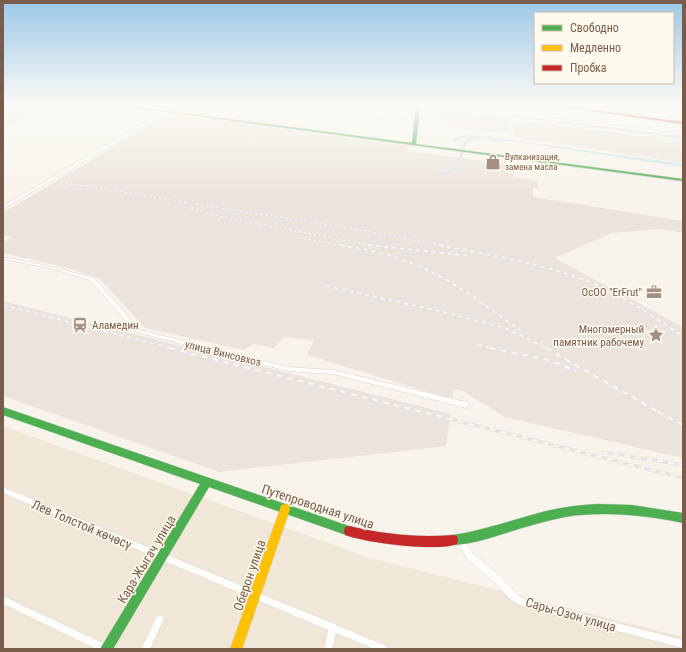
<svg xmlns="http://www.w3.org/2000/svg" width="686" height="652" font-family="'Roboto Condensed',sans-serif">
	<rect width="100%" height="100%" fill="#f8f4ec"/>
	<polygon fill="#f1e7d9" points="3,426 370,558 683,637 683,649 3,649"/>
	<g fill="#ebe4dc">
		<polygon points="3,105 14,105 44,109 3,127"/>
		<polygon points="440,105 466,105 469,115 497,119 502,117 510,117 507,131 499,133 447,127 448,122 439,121 443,107"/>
		<polygon points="168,114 409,146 407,151 514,165 513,177 537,180 538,189 533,188 533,197 683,221 683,233 660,229 612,233 555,258 683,327 683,458 505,417 463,391 454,389 452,399 307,355 314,340 283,337 274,348 254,344 244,350 145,328 100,279 68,268 3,253 3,243 11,237 3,235 3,213"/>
		<polygon points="523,121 683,141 683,163 514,137 515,129 513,128 514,123 519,124"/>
		<polygon points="3,301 451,414 446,446 219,472 3,396"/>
	</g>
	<g fill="#cde5e9">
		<polygon points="455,105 466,106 466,111 470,114 523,116 683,136 683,139 514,117 502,117 497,119 481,118 480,116 462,113 461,107"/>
		<polygon points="468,135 511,140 683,164 683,167 511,141 491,142 493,140 477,138 470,140 468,144 464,145 464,142 469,138 462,138 456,142 453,140 459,136"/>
	</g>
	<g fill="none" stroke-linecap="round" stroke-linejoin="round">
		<path fill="#cde5e9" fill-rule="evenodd" d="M468 140 469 141C458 159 464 175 436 175V173C441 172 447 173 452 170 459 165 459 156 462 149 463 146 465 143 467 140Z"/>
		<g stroke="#d7d1ca" stroke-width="1">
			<g id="street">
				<polygon points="51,105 54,105 3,129 3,127"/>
				<polygon points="201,105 204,105 191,113 189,112"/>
				<polygon points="256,105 267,105 323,111 329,105 331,105 325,112 417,121 418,122 417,123 324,113 309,129 308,128 308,127 322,113 267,107 250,121 248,121 248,119 265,107"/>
				<polygon points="390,105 399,105 436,109 435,110 391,106"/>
				<polygon points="502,105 504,105 504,106 545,111 559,111 560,112 559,113 545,113 503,108 502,107"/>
				<polygon points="172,109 174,110 144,126 3,209 3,206 142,124"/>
				<polygon points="519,114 683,134 683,136 518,116"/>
				<polygon points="3,257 53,267 94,278 140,330 288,367 333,370 466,402 468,403 469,405 468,407 466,408 333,374 288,371 136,332 90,280 53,269 3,259"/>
				<polygon points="3,487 332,623 336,624 336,625 387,646 388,649 374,649 336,633 332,649 324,649 328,630 3,493"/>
				<polygon points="459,536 462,537 473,553 499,575 518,595 528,600 683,640 683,648 524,607 512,601 493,581 467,559 455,540 456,537"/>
				<polygon points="3,596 109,646 110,649 96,649 3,604"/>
				<polygon points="160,615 163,616 164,619 150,649 141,649 157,616"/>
			</g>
		</g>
		<g stroke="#d8d0c8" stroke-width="1">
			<g id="fast">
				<polygon points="113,105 123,105 412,143 416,105 420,105 416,144 683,179 683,181"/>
				<polygon points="3,407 349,526 353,527 354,531 353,535 349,536 209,487 113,649 100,649 200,484 3,415"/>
				<path d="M598 504 632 505 683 513V523C644 515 604 511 565 517 545 521 525 527 506 533 494 537 459 548 449 544L448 540 449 536 453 535C485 530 515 519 546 511 563 507 580 505 598 504Z"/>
			</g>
		</g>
		<g stroke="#d8d0c8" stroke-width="1">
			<polygon id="slow" points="285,504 289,505 290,509 242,649 230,649 280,509 281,505"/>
		</g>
		<g stroke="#d8d0c8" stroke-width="1">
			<g id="jam">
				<polygon points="548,105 557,105 683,122 683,124"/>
				<path d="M349 526C384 534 417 538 453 535L457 536 458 540 457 544C436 552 367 543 345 535L344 531 345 527Z"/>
			</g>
		</g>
		<use href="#street" fill="#fefdfc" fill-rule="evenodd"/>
		<use href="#fast" fill="#4caf50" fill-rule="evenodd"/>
		<use href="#slow" fill="#ffc107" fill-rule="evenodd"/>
		<use href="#jam" fill="#c62828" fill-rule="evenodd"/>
		<g stroke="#e5e3e5" stroke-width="2">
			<g id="rail-far2">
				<polyline points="60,183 87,186 188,203"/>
				<polyline points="196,204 368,231 444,246"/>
				<polyline points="191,209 219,216 373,246"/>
				<polyline points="299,238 346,246"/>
			</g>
		</g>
		<g stroke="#e5e3e5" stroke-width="3">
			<g id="rail-far1">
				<path d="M340 245C364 249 389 254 411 263 451 278 485 306 520 330"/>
				<polyline points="368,245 470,256"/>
				<path d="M439 245C486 254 533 262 579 278 616 290 650 315 683 336"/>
				<polyline points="326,286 444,312 508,329 548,349"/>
				<polyline points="3,305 174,349"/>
				<polyline points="478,345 495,349"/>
			</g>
		</g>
		<g stroke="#e5e3e5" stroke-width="3.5">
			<g id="rail">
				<polyline points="170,348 683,478"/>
				<polyline points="490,348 548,360 576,371"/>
				<polyline points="546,348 662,414"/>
				<polyline points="658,412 683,425"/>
				<polyline points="603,452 683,465"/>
			</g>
		</g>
		<use href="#rail-far2" stroke="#fff9ee" stroke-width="1" stroke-dasharray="2.5" stroke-linecap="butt"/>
		<use href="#rail-far1" stroke="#fff9ee" stroke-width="1.5" stroke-dasharray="4" stroke-linecap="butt"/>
		<use href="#rail" stroke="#fff9ee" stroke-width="2" stroke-dasharray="5.5" stroke-linecap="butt"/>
	</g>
	<linearGradient id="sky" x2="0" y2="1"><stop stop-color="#9dc8e8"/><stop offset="0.54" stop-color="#fcfaf6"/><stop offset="1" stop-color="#fcfaf6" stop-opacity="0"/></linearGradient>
	<rect width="686" height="196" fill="url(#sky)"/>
	<defs>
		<g id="shop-bare" transform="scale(1.2)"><path d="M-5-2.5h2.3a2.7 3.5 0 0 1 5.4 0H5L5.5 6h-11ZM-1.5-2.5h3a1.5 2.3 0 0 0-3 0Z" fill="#a59182" stroke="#fff9ee" stroke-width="2.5" paint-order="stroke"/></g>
		<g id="office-bare" transform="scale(1.2)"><path d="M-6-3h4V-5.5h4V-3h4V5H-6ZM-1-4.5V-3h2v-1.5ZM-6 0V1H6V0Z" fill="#a59182" stroke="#fff9ee" stroke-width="2.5" paint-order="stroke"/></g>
		<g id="station-bare" transform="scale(1.2)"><path d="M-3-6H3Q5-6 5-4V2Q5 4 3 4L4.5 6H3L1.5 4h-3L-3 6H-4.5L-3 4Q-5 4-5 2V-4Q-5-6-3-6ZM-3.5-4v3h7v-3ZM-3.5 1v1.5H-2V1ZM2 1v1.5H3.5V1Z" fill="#a59182" stroke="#fff9ee" stroke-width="2.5" paint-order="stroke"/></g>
		<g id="sight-bare" transform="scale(1.2)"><path d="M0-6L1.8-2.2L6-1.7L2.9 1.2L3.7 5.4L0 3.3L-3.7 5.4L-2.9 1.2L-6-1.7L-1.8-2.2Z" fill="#a59182" stroke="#fff9ee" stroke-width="2.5" paint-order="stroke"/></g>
	</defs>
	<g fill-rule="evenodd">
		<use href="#shop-bare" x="493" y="162"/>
		<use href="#office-bare" x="654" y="292"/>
		<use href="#station-bare" x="80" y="325"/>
		<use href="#sight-bare" x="656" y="335"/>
	</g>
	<g text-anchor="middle" stroke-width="3" stroke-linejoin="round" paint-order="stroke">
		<g font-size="9" fill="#795c49" stroke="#fff9ee" text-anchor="start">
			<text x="505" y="160">Вулканизация,<tspan x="505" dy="10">замена масла</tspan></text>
		</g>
		<g font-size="11" fill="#795c49" stroke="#fff9ee" text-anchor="end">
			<text x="642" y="296">ОсОО "ErFrut"</text>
			<text x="92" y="329" text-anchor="start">Аламедин</text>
			<text x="644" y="333">Многомерный<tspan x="644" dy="13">памятник рабочему</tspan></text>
		</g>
		<g font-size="11" fill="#795c49" stroke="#fff9ee">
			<text transform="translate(223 353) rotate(14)" y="4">улица Винсовхоз</text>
		</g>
		<g font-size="13" fill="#795c49" stroke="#fff9ee">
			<text transform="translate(318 506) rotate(18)" y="5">Путепроводная улица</text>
			<text transform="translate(82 524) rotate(23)" y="5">Лев Толстой көчөсү</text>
			<text transform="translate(146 559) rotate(-59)" y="5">Кара-Жыгач улица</text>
			<text transform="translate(249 575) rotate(-71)" y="5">Оберон улица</text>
			<text transform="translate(571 614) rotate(16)" y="5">Сары-Озон улица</text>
		</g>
	</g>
	<rect width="686" height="652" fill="none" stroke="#795c49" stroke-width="8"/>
	<rect x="534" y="12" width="140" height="72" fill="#fff9ee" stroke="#c9baac"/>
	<rect x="542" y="25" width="20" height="6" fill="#4caf50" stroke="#c9baac"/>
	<text x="570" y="32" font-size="12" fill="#795c49">Свободно</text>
	<rect x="542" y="45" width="20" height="6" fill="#ffc107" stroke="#c9baac"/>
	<text x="570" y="52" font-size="12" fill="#795c49">Медленно</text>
	<rect x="542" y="65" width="20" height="6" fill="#c62828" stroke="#c9baac"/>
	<text x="570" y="72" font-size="12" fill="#795c49">Пробка</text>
</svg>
